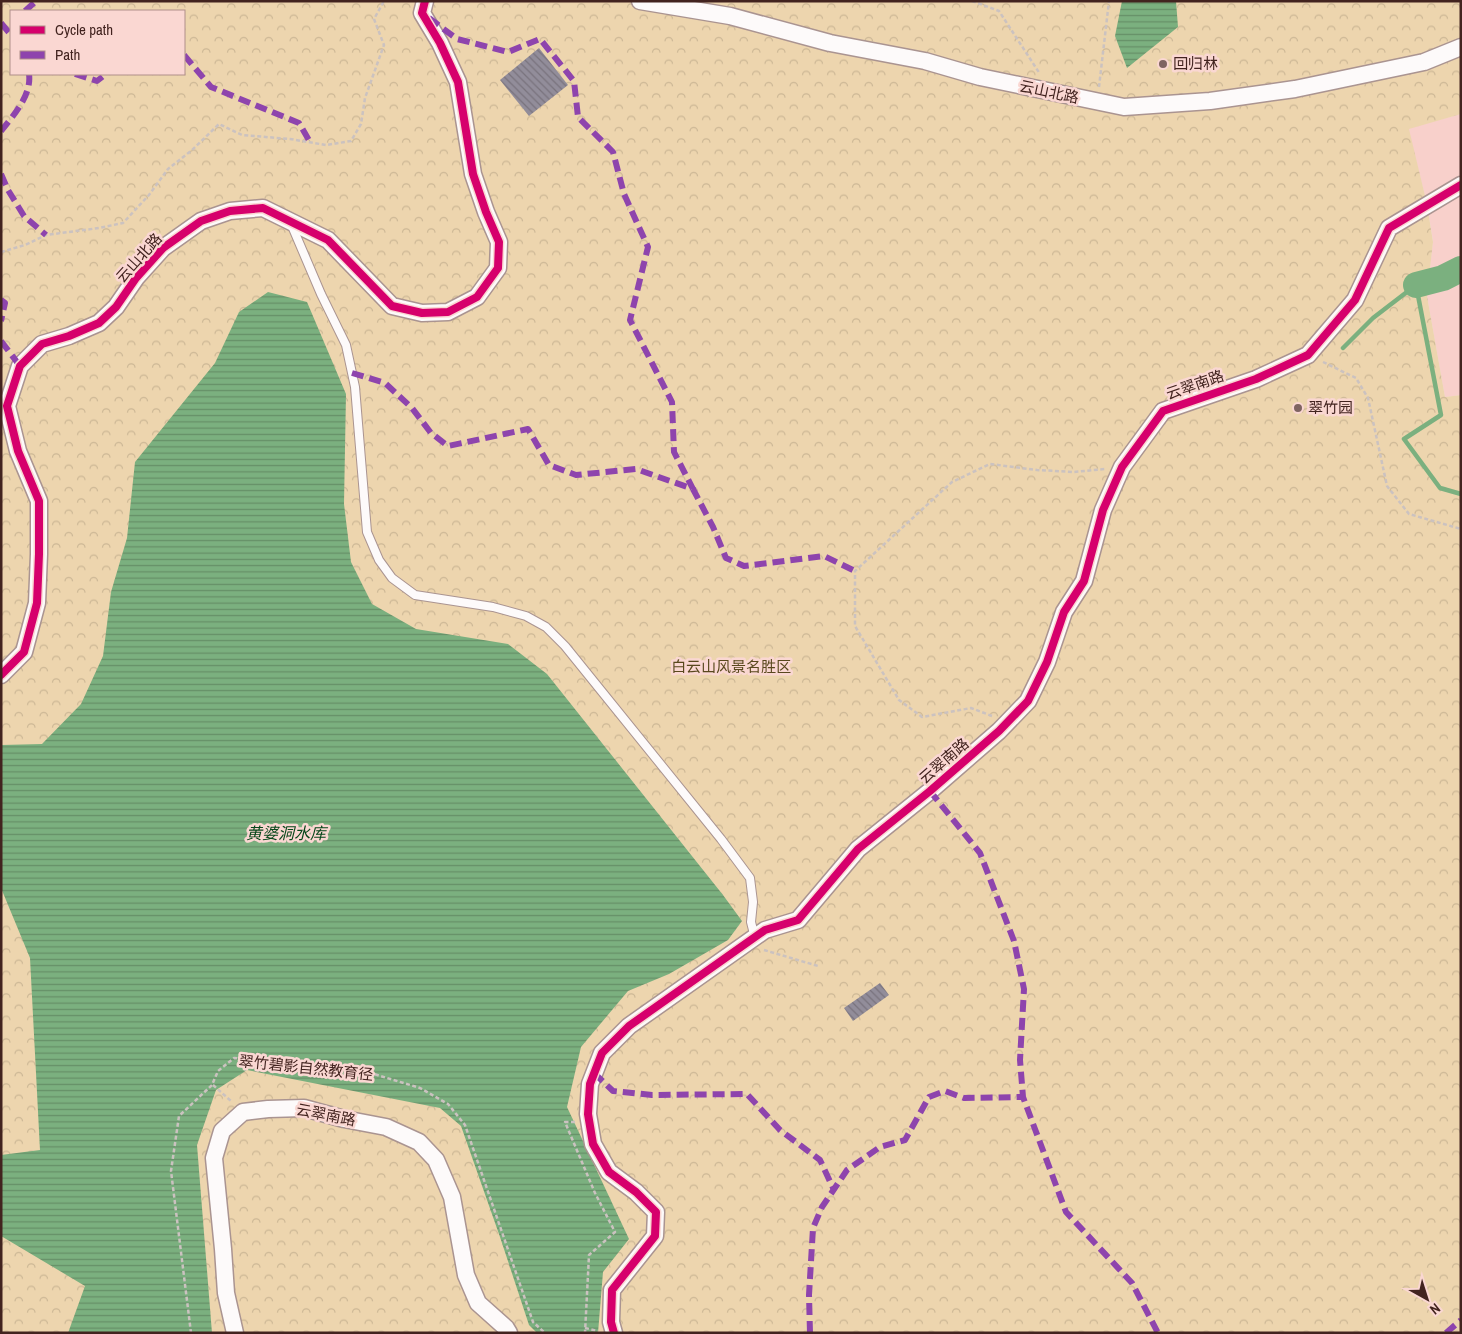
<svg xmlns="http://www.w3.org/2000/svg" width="1462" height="1334" font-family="'Archivo Narrow','Noto Sans SC',sans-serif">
	<defs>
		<pattern id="park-crowns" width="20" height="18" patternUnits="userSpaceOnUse" patternTransform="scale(1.25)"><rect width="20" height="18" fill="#edd5ae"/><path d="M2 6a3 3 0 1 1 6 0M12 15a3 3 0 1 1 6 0" fill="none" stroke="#ccb795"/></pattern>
		<pattern id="water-rules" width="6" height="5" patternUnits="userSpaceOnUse" patternTransform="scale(1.25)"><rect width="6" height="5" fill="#7bb07f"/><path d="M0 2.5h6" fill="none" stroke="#668f67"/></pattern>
		<pattern id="building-back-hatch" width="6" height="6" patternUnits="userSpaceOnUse" patternTransform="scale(1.25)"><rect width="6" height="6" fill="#928d9a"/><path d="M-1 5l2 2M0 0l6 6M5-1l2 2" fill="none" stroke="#79737d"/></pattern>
	</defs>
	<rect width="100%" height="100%" fill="#f1dedb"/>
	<polygon fill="#f8d0cb" points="1461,114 1461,395 1445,397 1427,296 1433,241 1427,204 1408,128"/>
	<path fill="url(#park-crowns)" fill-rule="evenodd" d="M1 1H1461V114L1409 129 1427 204 1433 242 1427 296 1445 397 1461 395V1333H1ZM11 11H184V74H11Z"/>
	<g fill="url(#water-rules)">
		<polygon points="1122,1 1176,1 1178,27 1127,68 1115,36"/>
		<polygon points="268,292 307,302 346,394 344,504 351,562 372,604 416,629 508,644 547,674 723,895 742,921 728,940 669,974 628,991 581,1047 567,1107 629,1239 603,1272 598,1333 537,1333 529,1325 500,1237 461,1126 440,1108 247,1070 216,1090 197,1145 212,1333 68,1333 85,1286 1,1236 1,1155 40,1150 30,958 1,888 1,745 42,744 81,704 103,656 111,592 127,538 135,462 215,363 239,312"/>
	</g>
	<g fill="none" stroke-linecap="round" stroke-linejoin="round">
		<polyline stroke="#7bb07f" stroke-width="4.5" points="1343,348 1373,318 1416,285 1441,415 1404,439 1440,488 1461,494"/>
		<polyline stroke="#7bb07f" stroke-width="26" points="1416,285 1443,278 1461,269"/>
	</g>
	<g fill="url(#building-back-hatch)">
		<polygon points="539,48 568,85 529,116 500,80"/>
		<polygon points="880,983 889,995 853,1021 844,1008"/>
	</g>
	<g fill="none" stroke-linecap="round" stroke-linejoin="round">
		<g stroke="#aa9491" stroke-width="10">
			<polyline id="service" points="292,226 321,294 346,345 355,387 367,532 379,560 392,578 415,595 493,607 526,616 546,627 565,646 721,839 750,878 753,902 751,922 755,938"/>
		</g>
		<g stroke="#aa9491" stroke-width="19">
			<g id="minor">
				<polyline points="640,1 730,16 830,43 925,61 980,77 1124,107 1210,101 1295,89 1424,62 1461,47"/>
				<polyline points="1,675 24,652 37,603 39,554 39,501 18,451 7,406 20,366 42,344 69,336 99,323 116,307 136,278 163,248 201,221 230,211 263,208 328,240 392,306 422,313 448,312 477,297 498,268 499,242 486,212 473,174 458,82 440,43 422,13 425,1"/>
				<polyline points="235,1333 226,1293 223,1249 214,1158 222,1131 243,1112 268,1109 304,1108 344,1119 386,1127 419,1142 436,1160 452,1197 466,1275 478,1303 506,1328 509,1333"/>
				<polyline points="614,1333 611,1322 612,1290 655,1236 656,1212 636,1192 609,1172 593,1144 588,1114 590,1084 602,1053 629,1026 765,930 798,920 858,849 930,791 999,731 1028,701 1047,662 1064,612 1084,581 1103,510 1122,467 1163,411 1256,379 1308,355 1355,300 1389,228 1461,185"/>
			</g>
		</g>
		<g stroke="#cbc2c0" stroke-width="2.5" stroke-dasharray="4 2.5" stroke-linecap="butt">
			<polyline points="972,1 999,11 1040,74"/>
			<polyline points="1099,87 1109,1"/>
			<polyline points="1,252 25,245 46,235 99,228 123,223 149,195 168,169 192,150 219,124 242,135 290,139 326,145 351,141 361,124 365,98 384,45 374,19 384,1"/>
			<polyline points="1323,362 1356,378 1368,398 1387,486 1409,514 1461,529"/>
			<polyline points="992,716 971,708 922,717 899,700 855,626 855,571 952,482 990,464 1037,470 1074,472 1105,469"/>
			<polyline points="764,950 818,966"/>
			<polyline points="213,1085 231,1101"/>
			<polyline points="575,1122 565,1122 595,1193 615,1232 589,1255 585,1333"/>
			<polyline points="585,1328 598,1331"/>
			<polyline points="191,1333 171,1171 179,1116 212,1085 218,1071 234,1058 364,1071 420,1088 448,1104 465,1125 533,1322 545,1333"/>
		</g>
		<use href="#service" stroke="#fdfafa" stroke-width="8"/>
		<use href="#minor" stroke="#fdfafa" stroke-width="16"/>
		<g stroke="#8e44ad" stroke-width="6" stroke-dasharray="12 6" stroke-linecap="butt">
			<polyline points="25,11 36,1"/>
			<polyline points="429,18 457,39 508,52 540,39 574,81 578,117 613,152 624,194 648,247 630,320 672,402 674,452 693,489"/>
			<polyline points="1,23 11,35"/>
			<polyline points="184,55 211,87 299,123 310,142"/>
			<polyline points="75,74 97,81 106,74"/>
			<path d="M1 131C13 116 32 95 29 74"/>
			<polyline points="1,174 8,190 24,216 46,235"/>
			<polyline points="1,300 5,303 1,321"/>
			<polyline points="1,341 20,366"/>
			<polyline points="352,373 385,383 412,408 431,433 448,446 528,429 549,465 576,475 636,469 693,489 713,527 726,558 744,566 824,556 855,571"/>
			<polyline points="930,791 980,853 1014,941 1024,989 1020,1060 1023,1097 1066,1212 1132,1283 1158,1333"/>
			<polyline points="594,1073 613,1091 652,1095 747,1094 780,1130 820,1160 834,1190"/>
			<polyline points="810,1333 809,1295 813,1228 822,1207 847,1170 880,1147 905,1140 929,1097 945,1091 964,1098 1023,1097"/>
			<polyline points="1446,1333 1461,1320"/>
		</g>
		<g stroke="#fad7d2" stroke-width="11">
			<g id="cycleway">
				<polyline points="1,675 24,652 37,603 39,554 39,501 18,451 7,406 20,366 42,344 69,336 99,323 116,307 136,278 163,248 201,221 230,211 263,208 328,240 392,306 422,313 448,312 477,297 498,268 499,242 486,212 473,174 458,82 440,43 422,13 425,1"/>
				<polyline points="614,1333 611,1322 612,1290 655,1236 656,1212 636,1192 609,1172 593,1144 588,1114 590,1084 602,1053 629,1026 765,930 798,920 858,849 930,791 999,731 1028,701 1047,662 1064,612 1084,581 1103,510 1122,467 1163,411 1256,379 1308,355 1355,300 1389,228 1461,185"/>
			</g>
		</g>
		<use href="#cycleway" stroke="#d6006c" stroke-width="8"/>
	</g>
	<g fill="#7f6461" stroke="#fad7d2" stroke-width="2">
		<circle cx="1163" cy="64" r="5"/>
		<circle cx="1298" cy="408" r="5"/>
	</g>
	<g text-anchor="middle" stroke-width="5" stroke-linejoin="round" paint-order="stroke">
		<g font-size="15" fill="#42231f" stroke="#fad7d2" text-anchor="start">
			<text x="1173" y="69">回归林</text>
			<text x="1308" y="413">翠竹园</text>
		</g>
		<g font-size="15" fill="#42231f" stroke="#fad7d2">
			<text transform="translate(1049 92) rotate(12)" y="5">云山北路</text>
			<text transform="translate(139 258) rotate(-48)" y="5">云山北路</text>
			<text transform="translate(1195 385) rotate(-19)" y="5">云翠南路</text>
			<text transform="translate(944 761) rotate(-41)" y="5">云翠南路</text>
			<text transform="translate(306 1068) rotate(6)" y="5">翠竹碧影自然教育径</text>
			<text transform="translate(326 1115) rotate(11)" y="5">云翠南路</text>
		</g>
		<g font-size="15" fill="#59481d" stroke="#fad7d2">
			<text x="731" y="672">白云山风景名胜区</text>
		</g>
		<g font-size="16" font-style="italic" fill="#064619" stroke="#fad7d2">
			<text x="286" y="839">黄婆洞水库</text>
		</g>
	</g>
	<rect width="1462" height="1334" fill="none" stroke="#42231f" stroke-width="5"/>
	<rect x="10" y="10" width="175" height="65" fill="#fad7d2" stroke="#b08f8a"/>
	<rect x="20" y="26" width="25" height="8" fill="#d6006c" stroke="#b08f8a"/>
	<text x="55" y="35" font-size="15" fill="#42231f">Cycle path</text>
	<rect x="20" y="51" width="25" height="8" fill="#8e44ad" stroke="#b08f8a"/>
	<text x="55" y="60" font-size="15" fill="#42231f">Path</text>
	<g transform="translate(1427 1299) rotate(141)" stroke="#fad7d2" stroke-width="4" paint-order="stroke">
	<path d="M0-4L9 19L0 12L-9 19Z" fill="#42231f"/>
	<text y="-8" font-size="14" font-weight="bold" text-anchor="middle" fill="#42231f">N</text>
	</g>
</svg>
